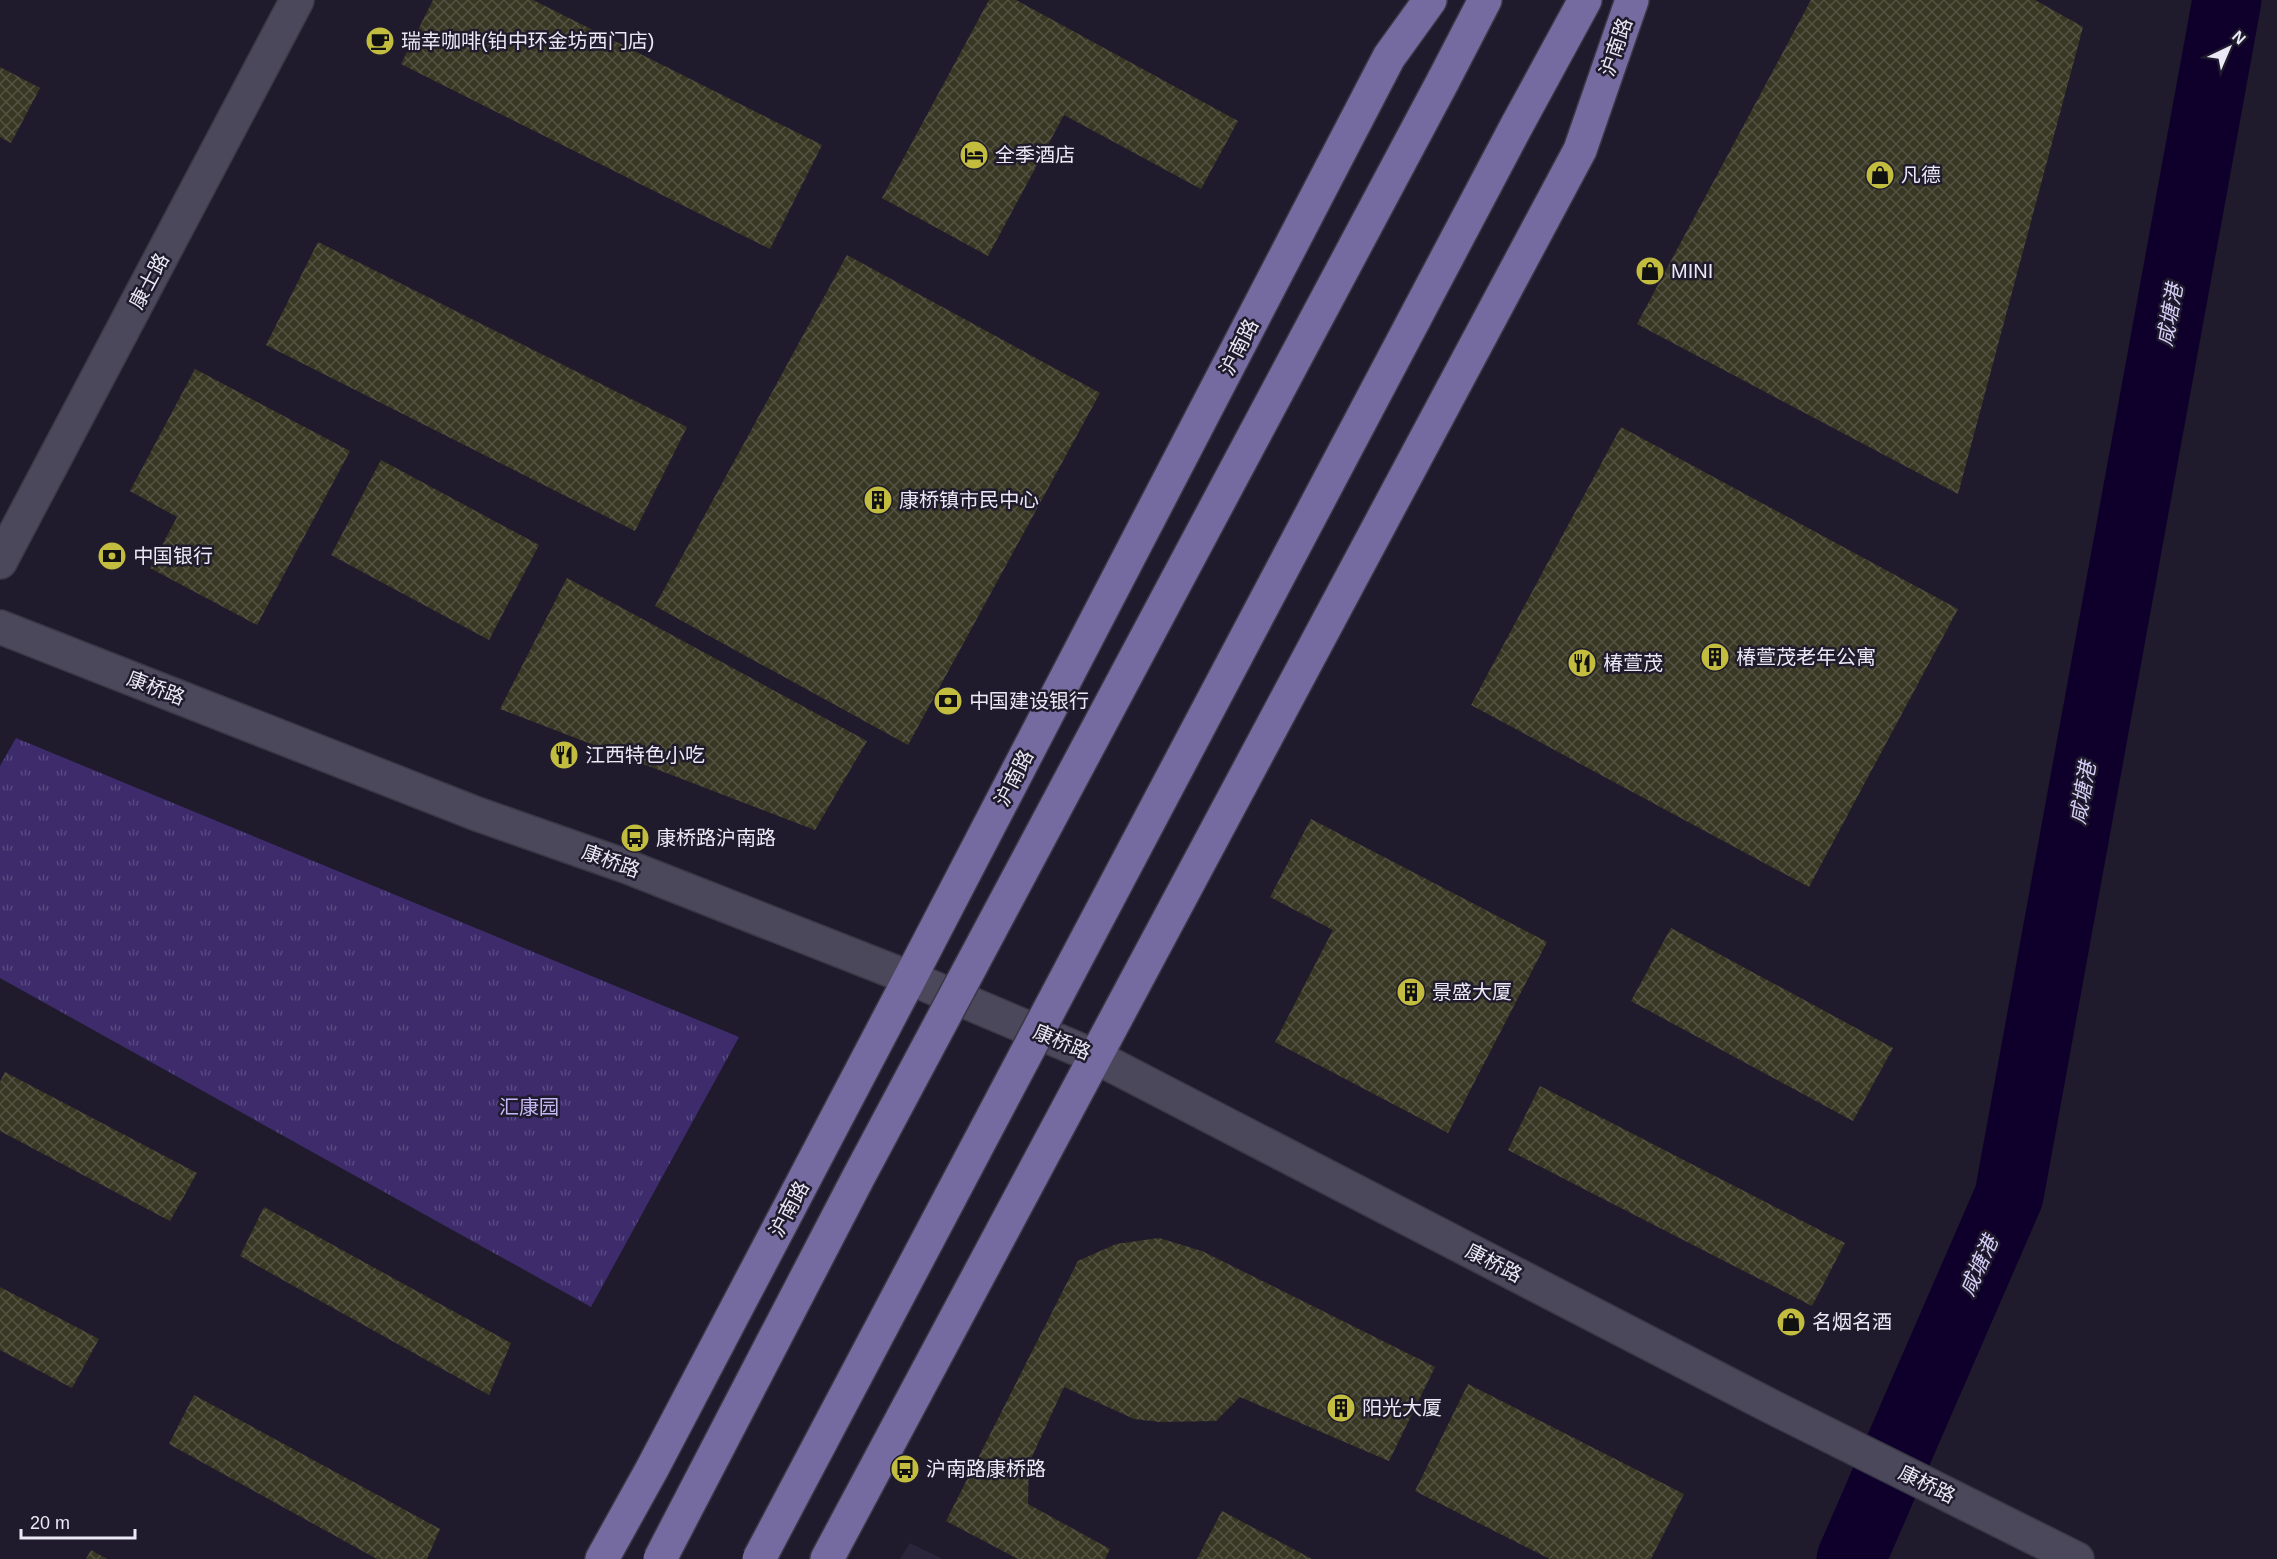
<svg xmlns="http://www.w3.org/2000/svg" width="2277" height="1559" font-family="Arial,'Noto Sans SC',sans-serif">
	<defs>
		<pattern id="grass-tufts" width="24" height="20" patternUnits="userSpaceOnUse" patternTransform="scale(1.5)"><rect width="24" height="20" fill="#3d2b6b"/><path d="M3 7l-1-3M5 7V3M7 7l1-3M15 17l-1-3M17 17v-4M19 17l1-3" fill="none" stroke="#594a81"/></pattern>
		<pattern id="building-cross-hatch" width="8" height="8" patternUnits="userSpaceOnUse" patternTransform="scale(1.5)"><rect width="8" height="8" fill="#383724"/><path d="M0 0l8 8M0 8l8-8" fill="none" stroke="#555444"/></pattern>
	</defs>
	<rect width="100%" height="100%" fill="#1f1b2c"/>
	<polygon fill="#2a253b" points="910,1543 943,1559 900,1559"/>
	<polygon fill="url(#grass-tufts)" points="16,738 739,1037 591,1307 0,978 0,766"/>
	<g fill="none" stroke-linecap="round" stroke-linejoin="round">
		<polyline stroke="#0e002b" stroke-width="69" points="1851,1559 2009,1196 2227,0"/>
	</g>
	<g fill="url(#building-cross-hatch)">
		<polygon points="433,0 533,0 822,145 770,249 401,64"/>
		<polygon points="989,0 1016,0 1238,121 1201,189 1064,115 988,256 882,198"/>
		<polygon points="1811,0 2035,0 2083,27 1958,494 1637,324"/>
		<polygon points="0,67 40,88 11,143 0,137"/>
		<polygon points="318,242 687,427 635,531 266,345"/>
		<polygon points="847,255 1100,393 908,745 655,606"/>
		<polygon points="195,369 350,451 257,625 150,568 177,517 130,491"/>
		<polygon points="1621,427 1958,609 1809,887 1471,705"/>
		<polygon points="381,460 539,545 489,640 331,555"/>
		<polygon points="567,578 867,741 815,830 500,709"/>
		<polygon points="1311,819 1547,942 1448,1133 1275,1042 1333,930 1270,897"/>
		<polygon points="1671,928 1893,1048 1853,1121 1631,1001"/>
		<polygon points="5,1072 197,1173 170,1221 0,1131 0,1082"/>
		<polygon points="1540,1086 1845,1243 1812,1306 1508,1150"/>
		<polygon points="264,1207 511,1343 489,1395 240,1256"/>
		<polygon points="1159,1238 1202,1251 1435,1367 1389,1461 1240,1397 1216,1421 1160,1422 1134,1419 1064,1387 1029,1463 1028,1504 1110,1549 1105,1559 1018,1559 946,1521 1078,1261 1116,1244"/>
		<polygon points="0,1287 99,1339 72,1388 0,1350"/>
		<polygon points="1468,1384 1684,1494 1651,1559 1550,1559 1415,1491"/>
		<polygon points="194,1395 440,1529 427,1559 377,1559 169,1444"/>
		<polygon points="1222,1511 1312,1559 1197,1559"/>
		<polygon points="91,1550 107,1559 86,1559"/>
	</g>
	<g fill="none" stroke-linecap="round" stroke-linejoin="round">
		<g stroke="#3b3846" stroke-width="36">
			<polyline id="street" points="0,562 297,0"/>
		</g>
		<g stroke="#3b3846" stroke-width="36">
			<polyline id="secondary" points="0,627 477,814 628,867 910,978 1094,1056 1772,1407 2077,1559"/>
		</g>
		<g stroke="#3b3846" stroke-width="36">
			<g id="primary">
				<polyline points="1443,81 1485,0"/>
				<polyline points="1517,125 1585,0"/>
				<polyline points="602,1559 652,1469 910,978 1389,57 1430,0"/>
				<polyline points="827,1559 1580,150 1632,0"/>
			</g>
		</g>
		<use href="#street" stroke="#4c485c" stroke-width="33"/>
		<use href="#secondary" stroke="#4c485c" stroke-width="33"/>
		<use href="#primary" stroke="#766ba0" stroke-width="33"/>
		<g stroke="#3b3846" stroke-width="36" stroke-linecap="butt">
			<g id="primary-bridge">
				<polyline points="660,1559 858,1178 1443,81"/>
				<polyline points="759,1559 1517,125"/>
			</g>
		</g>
		<use href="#primary-bridge" stroke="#766ba0" stroke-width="33"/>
	</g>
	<defs>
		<g id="cafe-disc" transform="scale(1.5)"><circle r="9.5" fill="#c2bd3f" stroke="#1f1b2c"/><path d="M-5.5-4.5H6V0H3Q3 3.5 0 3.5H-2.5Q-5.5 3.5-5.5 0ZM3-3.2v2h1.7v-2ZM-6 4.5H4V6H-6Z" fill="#111"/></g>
		<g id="hotel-disc" transform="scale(1.5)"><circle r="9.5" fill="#c2bd3f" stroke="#1f1b2c"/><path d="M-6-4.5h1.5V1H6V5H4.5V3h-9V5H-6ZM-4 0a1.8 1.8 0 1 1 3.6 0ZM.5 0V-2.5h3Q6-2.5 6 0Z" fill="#111"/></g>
		<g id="shop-disc" transform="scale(1.5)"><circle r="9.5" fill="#c2bd3f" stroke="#1f1b2c"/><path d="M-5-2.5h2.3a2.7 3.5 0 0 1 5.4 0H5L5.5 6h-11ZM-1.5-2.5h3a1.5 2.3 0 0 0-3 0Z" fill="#111"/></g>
		<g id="building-disc" transform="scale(1.5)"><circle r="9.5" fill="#c2bd3f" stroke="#1f1b2c"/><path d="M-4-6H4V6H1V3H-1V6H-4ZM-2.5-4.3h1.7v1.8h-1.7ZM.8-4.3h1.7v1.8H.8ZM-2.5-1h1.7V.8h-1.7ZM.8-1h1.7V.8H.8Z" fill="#111"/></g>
		<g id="bank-disc" transform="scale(1.5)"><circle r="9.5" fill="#c2bd3f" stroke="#1f1b2c"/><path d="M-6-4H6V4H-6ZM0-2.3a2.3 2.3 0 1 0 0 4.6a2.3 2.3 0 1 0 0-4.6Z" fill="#111"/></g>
		<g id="restaurant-disc" transform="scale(1.5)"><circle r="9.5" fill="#c2bd3f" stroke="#1f1b2c"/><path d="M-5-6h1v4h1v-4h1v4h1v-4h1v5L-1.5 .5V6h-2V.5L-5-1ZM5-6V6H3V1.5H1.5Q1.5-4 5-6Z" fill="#111"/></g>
		<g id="bus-disc" transform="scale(1.5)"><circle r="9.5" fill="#c2bd3f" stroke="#1f1b2c"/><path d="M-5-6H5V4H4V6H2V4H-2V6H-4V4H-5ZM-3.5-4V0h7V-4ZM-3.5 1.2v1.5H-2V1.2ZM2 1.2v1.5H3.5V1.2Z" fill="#111"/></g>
	</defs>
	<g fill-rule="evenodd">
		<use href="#cafe-disc" x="380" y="41"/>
		<use href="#hotel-disc" x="974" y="155"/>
		<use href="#shop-disc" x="1880" y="175"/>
		<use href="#shop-disc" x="1650" y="271"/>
		<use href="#building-disc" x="878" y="500"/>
		<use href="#bank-disc" x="112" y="556"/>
		<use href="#building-disc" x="1715" y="657"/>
		<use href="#restaurant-disc" x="1582" y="663"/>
		<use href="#bank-disc" x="948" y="701"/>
		<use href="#restaurant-disc" x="564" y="755"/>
		<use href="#bus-disc" x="635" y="838"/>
		<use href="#building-disc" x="1411" y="992"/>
		<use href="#shop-disc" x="1791" y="1322"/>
		<use href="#building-disc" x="1341" y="1408"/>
		<use href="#bus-disc" x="905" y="1469"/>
	</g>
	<g text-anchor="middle" stroke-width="5" stroke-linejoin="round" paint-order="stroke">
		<g font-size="20" fill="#ebe9f5" stroke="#1f1b2c" text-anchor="start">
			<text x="401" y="48">瑞幸咖啡(铂中环金坊西门店)</text>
			<text x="995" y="162">全季酒店</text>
			<text x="1901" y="182">凡德</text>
			<text x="1671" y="278">MINI</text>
			<text x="899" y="507">康桥镇市民中心</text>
			<text x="133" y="563">中国银行</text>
			<text x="1736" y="664">椿萱茂老年公寓</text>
			<text x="1603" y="670">椿萱茂</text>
			<text x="969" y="708">中国建设银行</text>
			<text x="585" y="762">江西特色小吃</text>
			<text x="656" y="845">康桥路沪南路</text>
			<text x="1432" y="999">景盛大厦</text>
			<text x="1812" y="1329">名烟名酒</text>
			<text x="1362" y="1415">阳光大厦</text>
			<text x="926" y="1476">沪南路康桥路</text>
		</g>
		<g font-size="20" fill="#ebe9f5" stroke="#1f1b2c">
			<text transform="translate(1616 47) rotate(-71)" y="7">沪南路</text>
			<text transform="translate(149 281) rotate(-62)" y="7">康士路</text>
			<text transform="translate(1239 347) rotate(-63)" y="7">沪南路</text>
			<text transform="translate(156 688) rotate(21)" y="7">康桥路</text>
			<text transform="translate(1014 778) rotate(-63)" y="7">沪南路</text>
			<text transform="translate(611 861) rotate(20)" y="7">康桥路</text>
			<text transform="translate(1062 1042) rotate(23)" y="7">康桥路</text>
			<text transform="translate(789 1209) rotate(-62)" y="7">沪南路</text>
			<text transform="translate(1494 1263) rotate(27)" y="7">康桥路</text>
			<text transform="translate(1927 1484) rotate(26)" y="7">康桥路</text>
		</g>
		<g font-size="20" fill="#c4b8f5" stroke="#1f1b2c">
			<text x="529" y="1114">汇康园</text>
		</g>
		<g font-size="21" font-style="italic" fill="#d5cef7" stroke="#1f1b2c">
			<text transform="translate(2170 315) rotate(-80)" y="7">咸塘港</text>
			<text transform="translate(2083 793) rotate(-80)" y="7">咸塘港</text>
			<text transform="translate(1979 1266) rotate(-66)" y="7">咸塘港</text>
		</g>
	</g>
	<g transform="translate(2229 48) rotate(44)" stroke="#1f1b2c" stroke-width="4.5" paint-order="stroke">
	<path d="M0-4.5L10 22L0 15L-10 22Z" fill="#ebe9f5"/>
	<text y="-9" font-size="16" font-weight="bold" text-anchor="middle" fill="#ebe9f5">N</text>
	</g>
	<path d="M21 1529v9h114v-9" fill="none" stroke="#ebe9f5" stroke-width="3"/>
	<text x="30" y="1529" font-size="18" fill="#ebe9f5" stroke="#1f1b2c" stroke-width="4.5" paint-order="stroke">20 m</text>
</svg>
